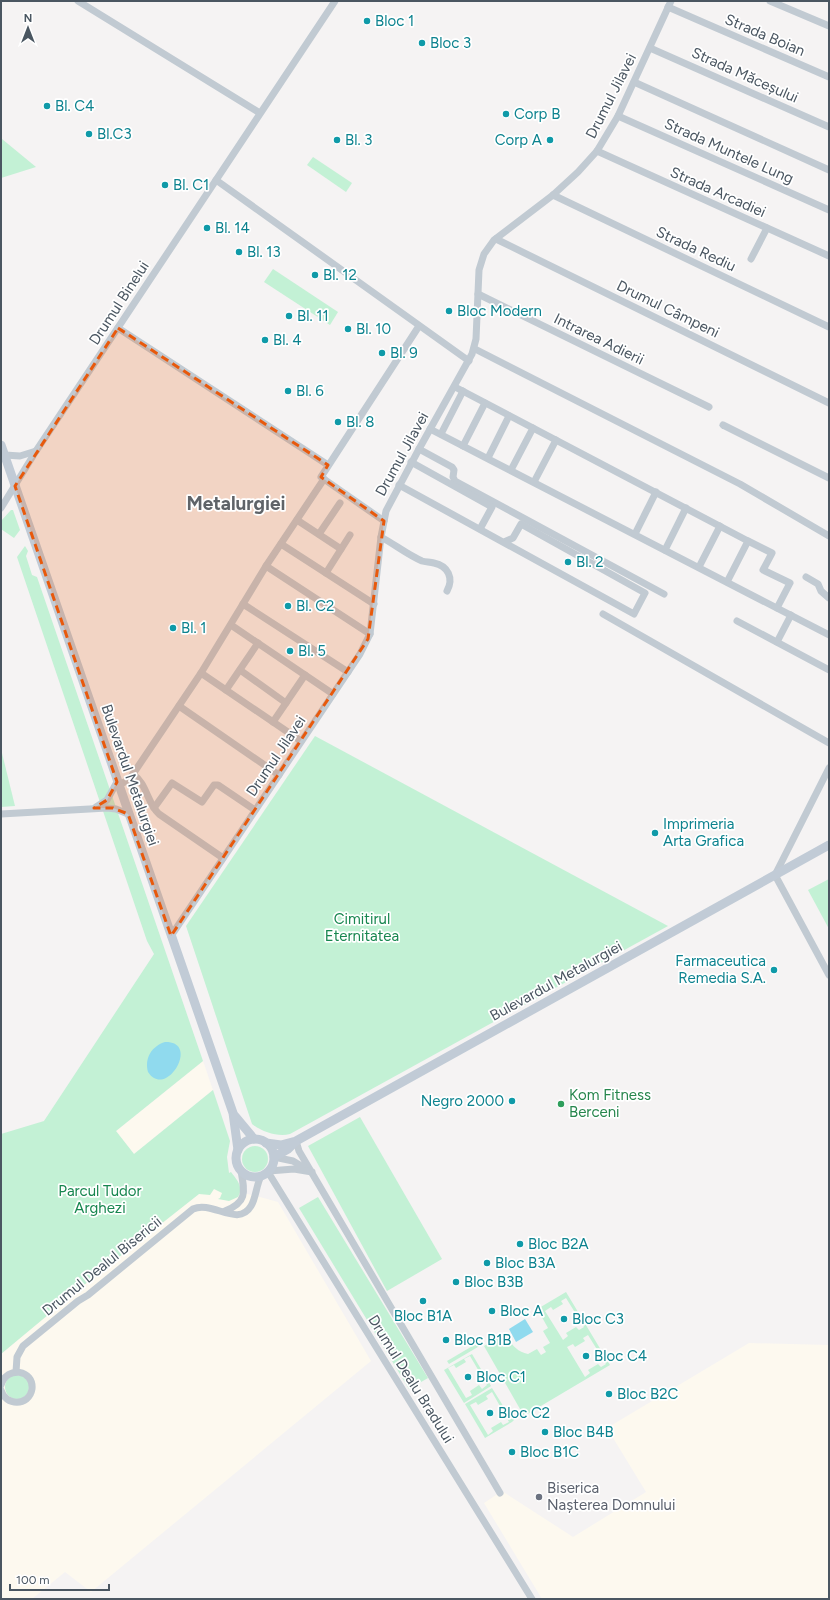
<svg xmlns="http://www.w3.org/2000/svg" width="830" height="1600" font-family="Figtree,sans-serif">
	<rect width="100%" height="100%" fill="#f5f3f3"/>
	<g fill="#fdf9ef">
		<polygon points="203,1061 213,1090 134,1154 116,1131"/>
		<polygon points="219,1181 243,1193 260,1197 278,1202 371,1361 91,1592 65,1572 32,1599 1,1599 1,1354 90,1280 214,1182"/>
		<polygon points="749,1343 829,1345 829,1599 542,1599 484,1503 502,1491 573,1537 646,1492 607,1428"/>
	</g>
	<g fill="#c3f1d5" fill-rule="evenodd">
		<polygon points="2,139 36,167 1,178 1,140"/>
		<polygon points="313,157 352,183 346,192 307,165"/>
		<polygon points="273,269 338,312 330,325 264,282"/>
		<polygon points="11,510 13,510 20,530 14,538 1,529 1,521"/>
		<path d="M25 546 28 551 26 556 32 575 37 577 203 1061 116 1131 134 1154 213 1090 230 1141 227 1157 229 1173 231 1172C237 1180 244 1187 238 1197L229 1201 218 1199 220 1198 222 1193 214 1189 210 1195 199 1194 90 1280 1 1354V1134L44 1121 154 954 147 941 17 557Z"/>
		<path d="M315 736 668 926 290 1134C278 1137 262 1132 252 1124L186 926Z"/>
		<polygon points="1,749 15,806 1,807"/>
		<polygon points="829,879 829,929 808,890"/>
		<polygon points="360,1117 442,1259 387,1291 308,1146"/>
		<circle cx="255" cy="1159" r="13"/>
		<polygon points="318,1197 428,1378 409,1389 299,1208"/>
		<path d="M566 1292 610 1365 524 1416 484 1346 505 1334C511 1343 516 1352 528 1354L537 1349 541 1355 546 1352 543 1347 550 1343 543 1331 548 1328 539 1312 541 1310 539 1308ZM566 1298 584 1327 579 1330 576 1327 566 1333 568 1336 563 1340 545 1311 551 1307 553 1310 563 1304 561 1301ZM588 1335 606 1364 601 1367 598 1364 588 1370 590 1373 585 1377 567 1347 573 1344 575 1347 585 1341 583 1338Z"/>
		<polygon points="481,1341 483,1344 449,1364 447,1361"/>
		<path d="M472 1354 491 1386 464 1403 444 1370ZM470 1356 487 1385 482 1389 479 1385 470 1391 472 1395 466 1398 448 1368 454 1365 456 1368 466 1362 464 1359Z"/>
		<circle cx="17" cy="1387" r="12"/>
		<path d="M492 1388 510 1417 514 1415 516 1418 512 1422 485 1438 465 1404ZM492 1392 509 1422 503 1425 501 1422 491 1428 493 1431 488 1435 470 1405 476 1402 478 1405 488 1399 486 1396Z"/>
	</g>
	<g fill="#90daee">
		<path d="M165 1042C201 1041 166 1100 148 1072 144 1058 152 1046 165 1042Z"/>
		<polygon points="525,1319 533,1332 516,1342 509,1329"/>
	</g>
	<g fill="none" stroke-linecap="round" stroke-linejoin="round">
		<g stroke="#c1cad2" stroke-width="7">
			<polyline points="78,1 260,113"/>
			<polyline points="770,1 829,26"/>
			<polyline points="668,7 829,77"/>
			<polyline points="650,48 829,127"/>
			<polyline points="634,82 829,170"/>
			<polyline points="618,116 829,210"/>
			<polyline points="597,151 829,256"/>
			<polyline points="216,180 469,361"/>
			<polyline points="553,195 829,327"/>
			<polyline points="496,239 829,403"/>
			<polyline points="751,259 767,228"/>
			<polyline points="478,294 709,407"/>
			<polyline points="118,328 328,465"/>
			<polyline points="475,349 740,484 829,536"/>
			<polyline points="455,387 748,541 727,582"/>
			<polyline points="723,425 829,478"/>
			<polyline points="430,429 829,635"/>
			<polyline points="441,434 463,391"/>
			<polyline points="463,446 485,403"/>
			<polyline points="419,449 452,467 454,470 453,477 455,481 664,594"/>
			<polyline points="5,455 20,456 36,451"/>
			<polyline points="488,458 509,416"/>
			<polyline points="411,462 492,507 480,529"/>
			<polyline points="511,470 533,428"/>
			<polyline points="324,479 266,566 370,634"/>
			<polyline points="534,482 556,440"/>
			<polyline points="399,485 634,614 645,593 521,524 513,538 504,542"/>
			<polyline points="1,508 36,451 335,1"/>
			<polyline points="297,520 341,549"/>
			<polyline points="384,521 321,477 419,326"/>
			<polyline points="319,534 340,503"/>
			<polyline points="635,534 656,492"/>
			<path d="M381 537C394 544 408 555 422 561 425 562 430 562 434 563 448 566 454 578 447 591"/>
			<polyline points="748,541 772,553 763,570 790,583 777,608"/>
			<polyline points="281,544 374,604"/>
			<polyline points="665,550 686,508"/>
			<polyline points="699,567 720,526"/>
			<polyline points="326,573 350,535"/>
			<polyline points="806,577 818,584 821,591 829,598"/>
			<polyline points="243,604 348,672"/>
			<polyline points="603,614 829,743"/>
			<polyline points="737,621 829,670"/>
			<polyline points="231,625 333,694"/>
			<polyline points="777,642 791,615"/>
			<polyline points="240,670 286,703"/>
			<polyline points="201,673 301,741"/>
			<polyline points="226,690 258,643"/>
			<polyline points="179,706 279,775"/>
			<polyline points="273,722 305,675"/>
			<polyline points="829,768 775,875 829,975"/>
			<path d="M133 774C147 784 147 803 159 814L223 858"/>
			<polyline points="118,785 129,780 133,774 201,673 266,566"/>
			<polyline points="96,807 107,800 117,782"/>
			<polyline points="154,808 172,783 202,802 214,785 218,785 255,810"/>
			<polyline points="1,814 107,808 116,809 128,814"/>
			<polyline points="171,936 360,654 370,634 381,537 386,511 419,449 472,354 476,339 479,270 484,254 494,240 553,195 578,172 597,151 618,116 671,1"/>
			<polyline points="296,1141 299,1151 500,1493"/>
			<polyline points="274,1157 293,1161 308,1170"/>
			<polyline points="269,1171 294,1169 312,1172"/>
			<polyline points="268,1172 532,1599"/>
			<path d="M225 1211C247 1202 245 1193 241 1171"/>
			<path d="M16 1372 17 1357 23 1346 78 1301 88 1295 193 1209C212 1200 238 1228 251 1206 256 1198 256 1186 261 1176"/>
			<path d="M1 1385C7 1365 34 1370 32 1389 29 1407 5 1406 1 1390"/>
		</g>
		<g stroke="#c1cbd6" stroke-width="9">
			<polyline points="1,445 233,1113 238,1150"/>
			<polyline points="235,1116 254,1139"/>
			<circle cx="255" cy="1158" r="19"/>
			<polyline points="266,1143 281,1145 296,1141 829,845"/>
			<polyline points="274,1157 288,1149 295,1142"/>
		</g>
	</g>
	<path fill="#e8590c" fill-opacity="0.2" stroke="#e8590c" stroke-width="3" stroke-dasharray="8 5" stroke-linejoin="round" d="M118 328 328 465 321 477 384 521 368 639 171 936 128 814 113 808H94L107 800 117 782 15 486Z"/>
	<g fill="#0f9aa8" stroke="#fff" stroke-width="1.5">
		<circle cx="367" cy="21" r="4"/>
		<circle cx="422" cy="43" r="4"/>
		<circle cx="47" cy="106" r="4"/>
		<circle cx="506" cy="114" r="4"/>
		<circle cx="89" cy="134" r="4"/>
		<circle cx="337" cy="140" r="4"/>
		<circle cx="550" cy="140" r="4"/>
		<circle cx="165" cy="185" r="4"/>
		<circle cx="207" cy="228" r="4"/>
		<circle cx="239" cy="252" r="4"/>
		<circle cx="315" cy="275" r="4"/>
		<circle cx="449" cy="311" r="4"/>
		<circle cx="289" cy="316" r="4"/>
		<circle cx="348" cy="329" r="4"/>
		<circle cx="265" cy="340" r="4"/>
		<circle cx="382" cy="353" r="4"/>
		<circle cx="288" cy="391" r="4"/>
		<circle cx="338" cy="422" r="4"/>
		<circle cx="568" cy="562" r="4"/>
		<circle cx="288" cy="606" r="4"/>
		<circle cx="173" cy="628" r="4"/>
		<circle cx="290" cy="651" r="4"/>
		<circle cx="655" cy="833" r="4"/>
		<circle cx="774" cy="970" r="4"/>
		<circle cx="512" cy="1101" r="4"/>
		<circle cx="520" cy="1244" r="4"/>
		<circle cx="487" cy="1263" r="4"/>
		<circle cx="456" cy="1282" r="4"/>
		<circle cx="423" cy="1301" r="4"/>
		<circle cx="492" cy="1311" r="4"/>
		<circle cx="564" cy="1319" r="4"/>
		<circle cx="446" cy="1340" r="4"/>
		<circle cx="586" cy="1356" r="4"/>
		<circle cx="468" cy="1377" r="4"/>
		<circle cx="609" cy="1394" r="4"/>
		<circle cx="490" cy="1413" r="4"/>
		<circle cx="545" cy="1432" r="4"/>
		<circle cx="512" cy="1452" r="4"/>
	</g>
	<circle fill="#2e9e5b" stroke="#fff" stroke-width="1.5" cx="561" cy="1104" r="4"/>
	<circle fill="#6b7280" stroke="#fff" stroke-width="1.5" cx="539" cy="1497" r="4"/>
	<g text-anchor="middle" stroke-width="3.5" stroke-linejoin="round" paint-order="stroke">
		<g font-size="15" fill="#0d838f" stroke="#fff" text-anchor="start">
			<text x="375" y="26">Bloc 1</text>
			<text x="430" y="48">Bloc 3</text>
			<text x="55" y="111">Bl. C4</text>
			<text x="514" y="119">Corp B</text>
			<text x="97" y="139">Bl.C3</text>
			<text x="345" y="145">Bl. 3</text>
			<text x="542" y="145" text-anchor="end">Corp A</text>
			<text x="173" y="190">Bl. C1</text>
			<text x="215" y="233">Bl. 14</text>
			<text x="247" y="257">Bl. 13</text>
			<text x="323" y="280">Bl. 12</text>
			<text x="457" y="316">Bloc Modern</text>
			<text x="297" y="321">Bl. 11</text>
			<text x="356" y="334">Bl. 10</text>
			<text x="273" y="345">Bl. 4</text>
			<text x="390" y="358">Bl. 9</text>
			<text x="296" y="396">Bl. 6</text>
			<text x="346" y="427">Bl. 8</text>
			<text x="576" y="567">Bl. 2</text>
			<text x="296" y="611">Bl. C2</text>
			<text x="181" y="633">Bl. 1</text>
			<text x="298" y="656">Bl. 5</text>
			<text x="663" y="829">Imprimeria<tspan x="663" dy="17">Arta Grafica</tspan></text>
			<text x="766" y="966" text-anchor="end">Farmaceutica<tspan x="766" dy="17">Remedia S.A.</tspan></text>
			<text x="504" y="1106" text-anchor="end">Negro 2000</text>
			<text x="528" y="1249">Bloc B2A</text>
			<text x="495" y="1268">Bloc B3A</text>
			<text x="464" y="1287">Bloc B3B</text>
			<text x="500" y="1316">Bloc A</text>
			<text x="423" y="1321" text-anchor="middle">Bloc B1A</text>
			<text x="572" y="1324">Bloc C3</text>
			<text x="454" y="1345">Bloc B1B</text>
			<text x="594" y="1361">Bloc C4</text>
			<text x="476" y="1382">Bloc C1</text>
			<text x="617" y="1399">Bloc B2C</text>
			<text x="498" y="1418">Bloc C2</text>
			<text x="553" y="1437">Bloc B4B</text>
			<text x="520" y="1457">Bloc B1C</text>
		</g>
		<g font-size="15" fill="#4a5661" stroke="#fff">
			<text transform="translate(765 35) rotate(23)" y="5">Strada Boian</text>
			<text transform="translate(745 75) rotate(24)" y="5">Strada Măceșului</text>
			<text transform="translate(611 96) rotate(-63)" y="5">Drumul Jilavei</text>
			<text transform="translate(729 151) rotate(24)" y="5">Strada Muntele Lung</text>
			<text transform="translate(718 192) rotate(24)" y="5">Strada Arcadiei</text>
			<text transform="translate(696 249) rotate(25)" y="5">Strada Rediu</text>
			<text transform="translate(119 303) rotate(-57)" y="5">Drumul Binelui</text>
			<text transform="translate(668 309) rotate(26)" y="5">Drumul Câmpeni</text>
			<text transform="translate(599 339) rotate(26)" y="5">Intrarea Adierii</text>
			<text transform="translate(402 454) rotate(-61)" y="5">Drumul Jilavei</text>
			<text transform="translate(276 756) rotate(-56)" y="5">Drumul Jilavei</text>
			<text transform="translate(130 775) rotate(71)" y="5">Bulevardul Metalurgiei</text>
			<text transform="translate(556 981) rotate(-29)" y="5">Bulevardul Metalurgiei</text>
			<text transform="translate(102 1266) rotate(-39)" y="5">Drumul Dealul Bisericii</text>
			<text transform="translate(411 1379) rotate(58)" y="5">Drumul Dealu Bradului</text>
		</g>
		<g font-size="15" fill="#17864f" stroke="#fff">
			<text x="362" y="924">Cimitirul<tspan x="362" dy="17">Eternitatea</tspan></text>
			<text x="100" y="1196">Parcul Tudor<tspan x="100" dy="17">Arghezi</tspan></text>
		</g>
		<g font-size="15" fill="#27864d" stroke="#fff" text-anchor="start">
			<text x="569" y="1100">Kom Fitness<tspan x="569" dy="17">Berceni</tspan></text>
		</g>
		<g font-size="15" fill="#5b616d" stroke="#fff" text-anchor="start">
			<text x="547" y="1493">Biserica<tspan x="547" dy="17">Nașterea Domnului</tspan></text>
		</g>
		<g font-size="19" font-weight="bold" fill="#5f6368" stroke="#fff">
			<text x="236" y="510">Metalurgiei</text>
		</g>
	</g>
	<rect width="830" height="1600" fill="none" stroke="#4a5661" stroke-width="4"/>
	<g transform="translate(28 28)" stroke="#ffffff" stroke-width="3" paint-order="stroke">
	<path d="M0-3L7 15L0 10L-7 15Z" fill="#4a5661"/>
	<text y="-6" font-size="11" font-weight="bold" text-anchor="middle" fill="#4a5661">N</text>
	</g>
	<path d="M10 1584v6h99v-6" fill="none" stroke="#4a5661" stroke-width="2"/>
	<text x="16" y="1584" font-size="12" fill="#4a5661" stroke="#ffffff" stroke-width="3" paint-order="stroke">100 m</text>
</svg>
